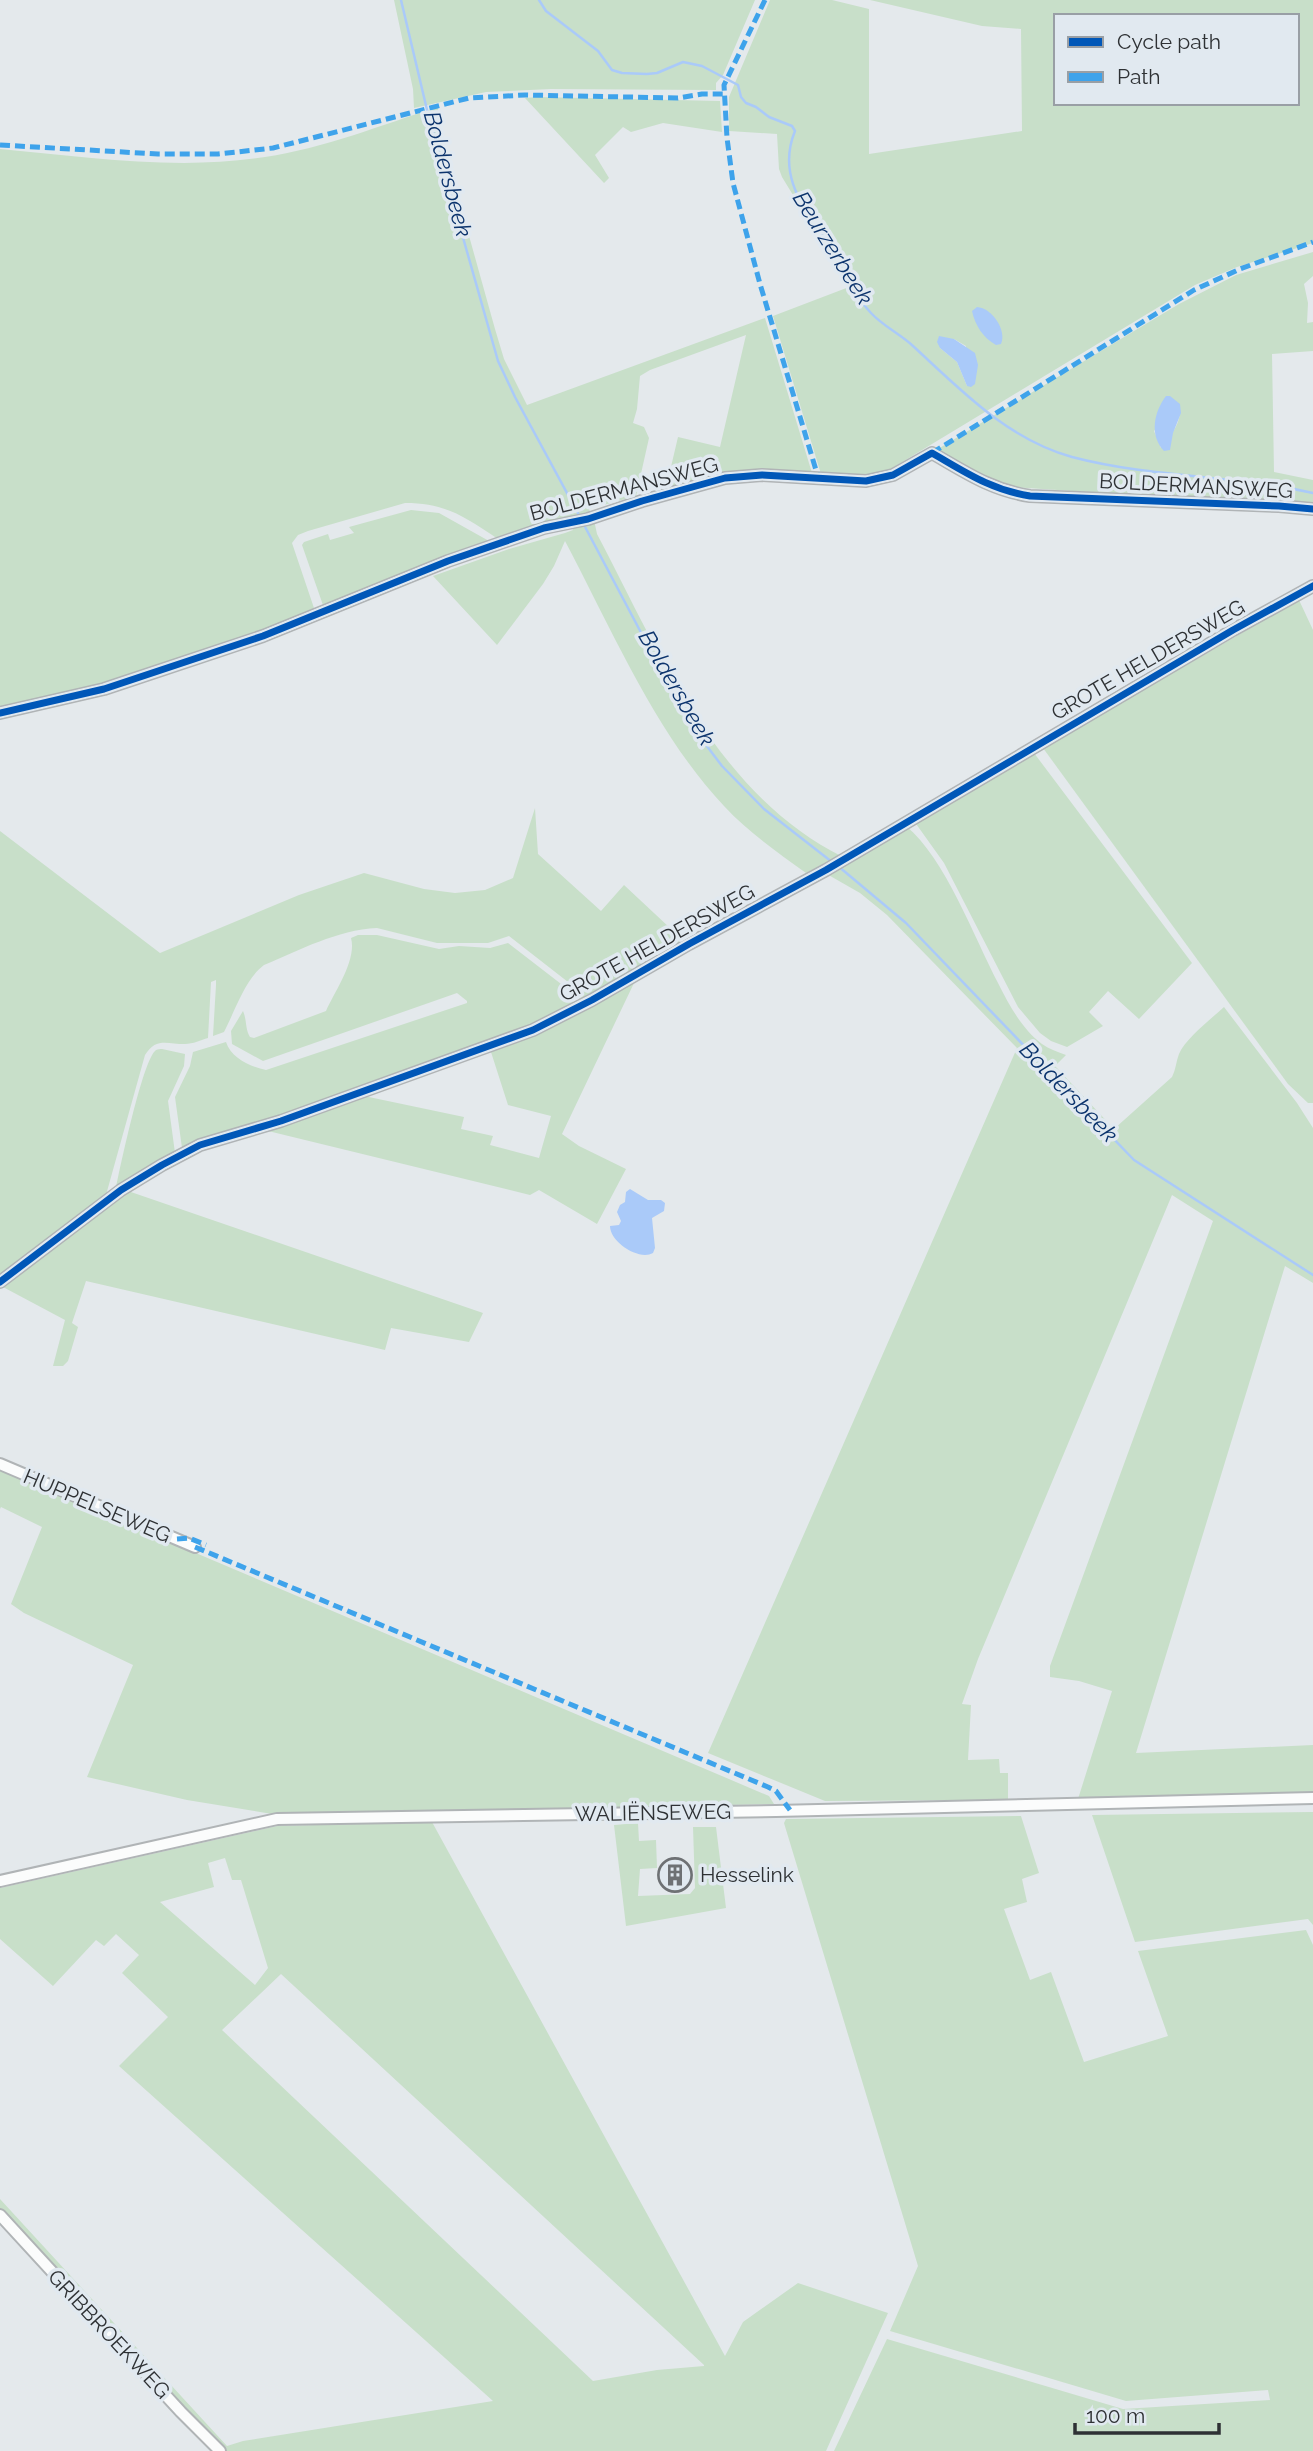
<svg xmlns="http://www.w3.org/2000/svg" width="1313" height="2451" font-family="Raleway,sans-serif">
	<rect width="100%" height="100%" fill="#e4e9ec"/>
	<g fill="#c8dfc9" fill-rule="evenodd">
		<polygon points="394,0 755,0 723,75 716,83 716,90 551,89 486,92 414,108 413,89"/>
		<path d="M770 0H832L869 9V154L1022 131 1021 29 982 26 870 0H1313V243L1237 267 1195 285 884 473 861 477 821 474 773 316 849 287 782 177 779 169 777 134 729 131V97ZM1056 16H1297V103H1056ZM954 339 966 346 967 386 957 362 940 348Z"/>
		<polygon points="538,97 720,101 722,132 663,123 631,132 623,127 595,155 609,178 604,183 525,98"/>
		<path d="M438 107 437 121 495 329 504 359 527 405 765 318 812 473 738 471 666 488 678 437 720 447 746 335 650 370 640 376 637 409 633 423 644 427 649 438 636 496 589 509 591 514 498 539C465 517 446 503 405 503L308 531 298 535 292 543 315 611C213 653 107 685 0 710V149C87 157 178 171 265 157 325 148 381 125 438 107Z"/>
		<path d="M1313 252V276L1304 284 1308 303 1307 323 1313 322V351L1272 354 1274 472 1313 480V507L1014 487 995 482 933 452 1179 304 1236 275ZM1177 402C1186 418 1171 435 1161 448L1154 431Z"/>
		<polygon points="411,510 439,513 489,541 324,608 302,545 304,542 328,534 330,540 354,533 349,527"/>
		<path d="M594 520 597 534C659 652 716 794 843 857L824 868 821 865 806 873C777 852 748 832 724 806 656 734 611 628 565 541L554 566 543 584 497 645 433 576 509 549 565 533 573 530 571 526Z"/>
		<polygon points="1299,600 1313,630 1313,1103 1308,1103 1288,1084 1043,748"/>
		<polygon points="1034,753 1192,963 1139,1019 1108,991 1089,1012 1103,1026 1067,1047 1051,1041 1040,1033 1018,1007 944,863 914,821"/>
		<path d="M535 808 538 854 601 911 624 885 685 942 582 1002 568 982 509 936 488 943H437L377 928C337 930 300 950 264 965 245 979 235 1011 224 1032L213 1036 216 985V980L211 982 208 1038C201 1040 193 1044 185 1044 167 1044 156 1037 145 1055L106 1195 0 1278V831L160 953 299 895 364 873 424 889 455 893 485 890 513 878Z"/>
		<path d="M906 826C945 858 974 937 998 983 1009 1005 1022 1029 1042 1044 1049 1049 1058 1052 1066 1055L1055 1066 1114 1129 1172 1077C1176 1069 1176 1062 1179 1054 1185 1039 1211 1019 1224 1007L1297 1103 1313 1128V1283L1285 1266 1136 1753 1313 1745V1795L1078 1799 1112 1691 1079 1681 1050 1677V1666L1213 1221 1172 1195 978 1659 962 1704 971 1705 968 1760 999 1759 1000 1773H1008V1800L825 1801 708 1753 1017 1048 887 915 860 893 825 873Z"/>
		<path d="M358 935H377L439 949 459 946 490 948 508 943 565 987 576 1005 542 1022 311 1106 182 1148 175 1097 190 1066 193 1052 226 1042C231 1058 251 1067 266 1070L467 1003V1001L457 993 263 1061 232 1044 231 1031 243 1011C247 1020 245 1029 250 1037L254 1038 326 1011C335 991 357 960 351 938Z"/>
		<polygon points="634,983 562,1134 579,1146 626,1169 597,1224 539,1190 530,1195 264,1130 364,1096 464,1117 461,1129 493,1136 490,1145 539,1158 551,1116 508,1105 491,1052 575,1016"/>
		<path d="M162 1049 185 1054 184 1066 168 1101 175 1153 116 1188C120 1168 143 1059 156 1050 158 1049 160 1049 162 1049Z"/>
		<polygon points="128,1191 483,1313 469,1342 391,1328 385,1350 86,1281 72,1323 78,1327 68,1361 63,1366 53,1366 65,1320 3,1287"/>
		<polygon points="0,1470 769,1796 774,1804 272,1814 187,1800 87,1777 133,1665 24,1613 11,1604 42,1527 1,1507 0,1509"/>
		<polygon points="1313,1812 1313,1925 1308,1919 1135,1942 1092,1815"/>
		<polygon points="1021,1816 1039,1873 1022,1879 1027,1902 1004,1909 1030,1980 1051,1972 1084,2062 1168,2036 1138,1951 1306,1930 1313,1945 1313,2451 834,2451 887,2339 1123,2409 1270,2400 1268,2390 1126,2401 890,2331 918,2266 784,1823 786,1819"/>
		<path d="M432 1822 725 2356 743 2322 798 2283 888 2313 826 2451H223L0 2210V2199L227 2446 243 2441 493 2401 119 2066 168 2017 122 1973 139 1955 116 1934 104 1946 96 1940 53 1986 0 1939V1888L277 1826ZM225 1858 232 1880H241L268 1968 255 1985 160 1902 214 1887 208 1863ZM281 1974 704 2365V2366L657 2370 593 2381 222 2030Z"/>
		<polygon points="638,1823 639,1841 656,1840 657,1868 640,1869 638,1896 690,1894 695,1888 693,1827 716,1827 726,1908 626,1926 614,1825"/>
	</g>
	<g fill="#aacaf9">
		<path d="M977 307C992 308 1007 330 1001 344L996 345C983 338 975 325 972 311Z"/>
		<polygon points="939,336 954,339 975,353 978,365 975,384 971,387 967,386 957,362 940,348 937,342"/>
		<path d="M1166 396H1170L1180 404 1181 413 1173 433 1170 450 1164 451C1149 435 1154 412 1166 396Z"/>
		<path d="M630 1189 648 1200H661L665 1203 664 1211 652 1218 655 1248 653 1253C639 1261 610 1242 610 1226L619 1225 621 1221 617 1212 620 1205 625 1202 626 1192Z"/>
	</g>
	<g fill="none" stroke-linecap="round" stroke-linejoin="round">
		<g stroke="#aacaf9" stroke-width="2.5">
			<polyline points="401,0 428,114 498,361 515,397 580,517"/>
			<path d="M539 0 546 11 598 51 612 70 622 73 647 74 657 73 683 62 702 66 738 85 741 97 746 103 756 107 769 117 792 126 795 131C777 175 803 206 826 242 841 266 852 293 871 313 883 326 900 334 913 346 961 390 1007 439 1072 457 1133 473 1194 475 1256 483 1275 485 1294 489 1313 493"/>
			<polyline points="583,523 673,693 700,737 722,766 764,809 832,862"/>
			<polyline points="838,866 906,923 1134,1160 1313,1275"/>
		</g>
		<g stroke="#b0b4b6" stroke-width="14">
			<g id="street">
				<path d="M0 713 104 689 263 636 448 561 544 528 588 519 642 501 725 478 762 475 866 481 893 475 932 453C965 472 991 490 1030 496L1279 506 1313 509"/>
				<polyline points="0,1282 121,1190 162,1165 200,1145 281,1121 533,1030 592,1000 689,944 826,870 1233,630 1313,586"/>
				<polyline points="0,1464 195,1547"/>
				<polyline points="0,1881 277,1819 776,1811 1313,1798"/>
				<polyline points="0,2215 181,2412 220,2451"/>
			</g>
		</g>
		<use href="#street" stroke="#fbfcfc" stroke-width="10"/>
		<g stroke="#3ea3eb" stroke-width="5" stroke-dasharray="10 5" stroke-linecap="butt">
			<polyline points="765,0 724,85 727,138 733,183 760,284 819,480"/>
			<polyline points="0,145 158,154 218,154 273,148 469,98 525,95 678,98 702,94 725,94"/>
			<polyline points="932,453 1194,290 1240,269 1313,242"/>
			<polyline points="177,1539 189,1538 206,1545"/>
			<polyline points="195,1547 768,1787 776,1791 790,1810"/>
		</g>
		<g stroke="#e1e9f0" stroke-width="11">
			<g id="cycleway">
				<path d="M0 713 104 689 263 636 448 561 544 528 588 519 642 501 725 478 762 475 866 481 893 475 932 453C965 472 991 490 1030 496L1279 506 1313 509"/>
				<polyline points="0,1282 121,1190 162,1165 200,1145 281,1121 533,1030 592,1000 689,944 826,870 1233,630 1313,586"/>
			</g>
		</g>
		<use href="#cycleway" stroke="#0057b8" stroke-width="7"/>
	</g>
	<defs>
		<g id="building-ring" transform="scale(1.75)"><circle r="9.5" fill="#e1e9f0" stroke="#6e7174" stroke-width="1.5"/><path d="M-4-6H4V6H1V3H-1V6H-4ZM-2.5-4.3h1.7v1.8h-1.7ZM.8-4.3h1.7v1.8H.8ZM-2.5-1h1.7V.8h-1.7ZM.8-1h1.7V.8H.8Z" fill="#6e7174"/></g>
	</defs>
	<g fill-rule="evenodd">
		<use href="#building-ring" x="675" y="1875"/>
	</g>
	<g text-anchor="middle" stroke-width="7" stroke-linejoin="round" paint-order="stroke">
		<g font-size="21" fill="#2e3134" stroke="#e1e9f0">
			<text transform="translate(1196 486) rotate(3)" y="7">BOLDERMANSWEG</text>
			<text transform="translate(624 489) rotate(-15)" y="7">BOLDERMANSWEG</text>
			<text transform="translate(1148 660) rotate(-30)" y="7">GROTE HELDERSWEG</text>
			<text transform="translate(657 943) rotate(-29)" y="7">GROTE HELDERSWEG</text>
			<text transform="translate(97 1506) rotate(23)" y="7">HUPPELSEWEG</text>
			<text transform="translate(653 1813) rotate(-1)" y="7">WALIËNSEWEG</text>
			<text transform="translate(109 2334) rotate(47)" y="7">GRIBBROEKWEG</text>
		</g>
		<g font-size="21" fill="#2e3134" stroke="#e1e9f0" text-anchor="start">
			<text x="700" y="1882">Hesselink</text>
		</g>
		<g font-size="23" font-style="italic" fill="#0c346d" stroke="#e1e9f0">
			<text transform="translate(448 174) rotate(75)" y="8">Boldersbeek</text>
			<text transform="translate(833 248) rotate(58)" y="8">Beurzerbeek</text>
			<text transform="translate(677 688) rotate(60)" y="8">Boldersbeek</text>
			<text transform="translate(1069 1092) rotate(46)" y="8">Boldersbeek</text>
		</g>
	</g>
	<rect x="1054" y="14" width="245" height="91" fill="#e1e9f0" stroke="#999fa5" stroke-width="2"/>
	<rect x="1068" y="37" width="35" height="10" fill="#0057b8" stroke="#999fa5" stroke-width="2"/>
	<text x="1117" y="49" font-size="21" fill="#2e3134">Cycle path</text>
	<rect x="1068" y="72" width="35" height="10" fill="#3ea3eb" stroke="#999fa5" stroke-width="2"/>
	<text x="1117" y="84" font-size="21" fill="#2e3134">Path</text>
	<path d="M1075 2423v10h144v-10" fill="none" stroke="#2e3134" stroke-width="3.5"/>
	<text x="1086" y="2423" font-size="21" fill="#2e3134" stroke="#e1e9f0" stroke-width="5" paint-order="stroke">100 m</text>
</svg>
